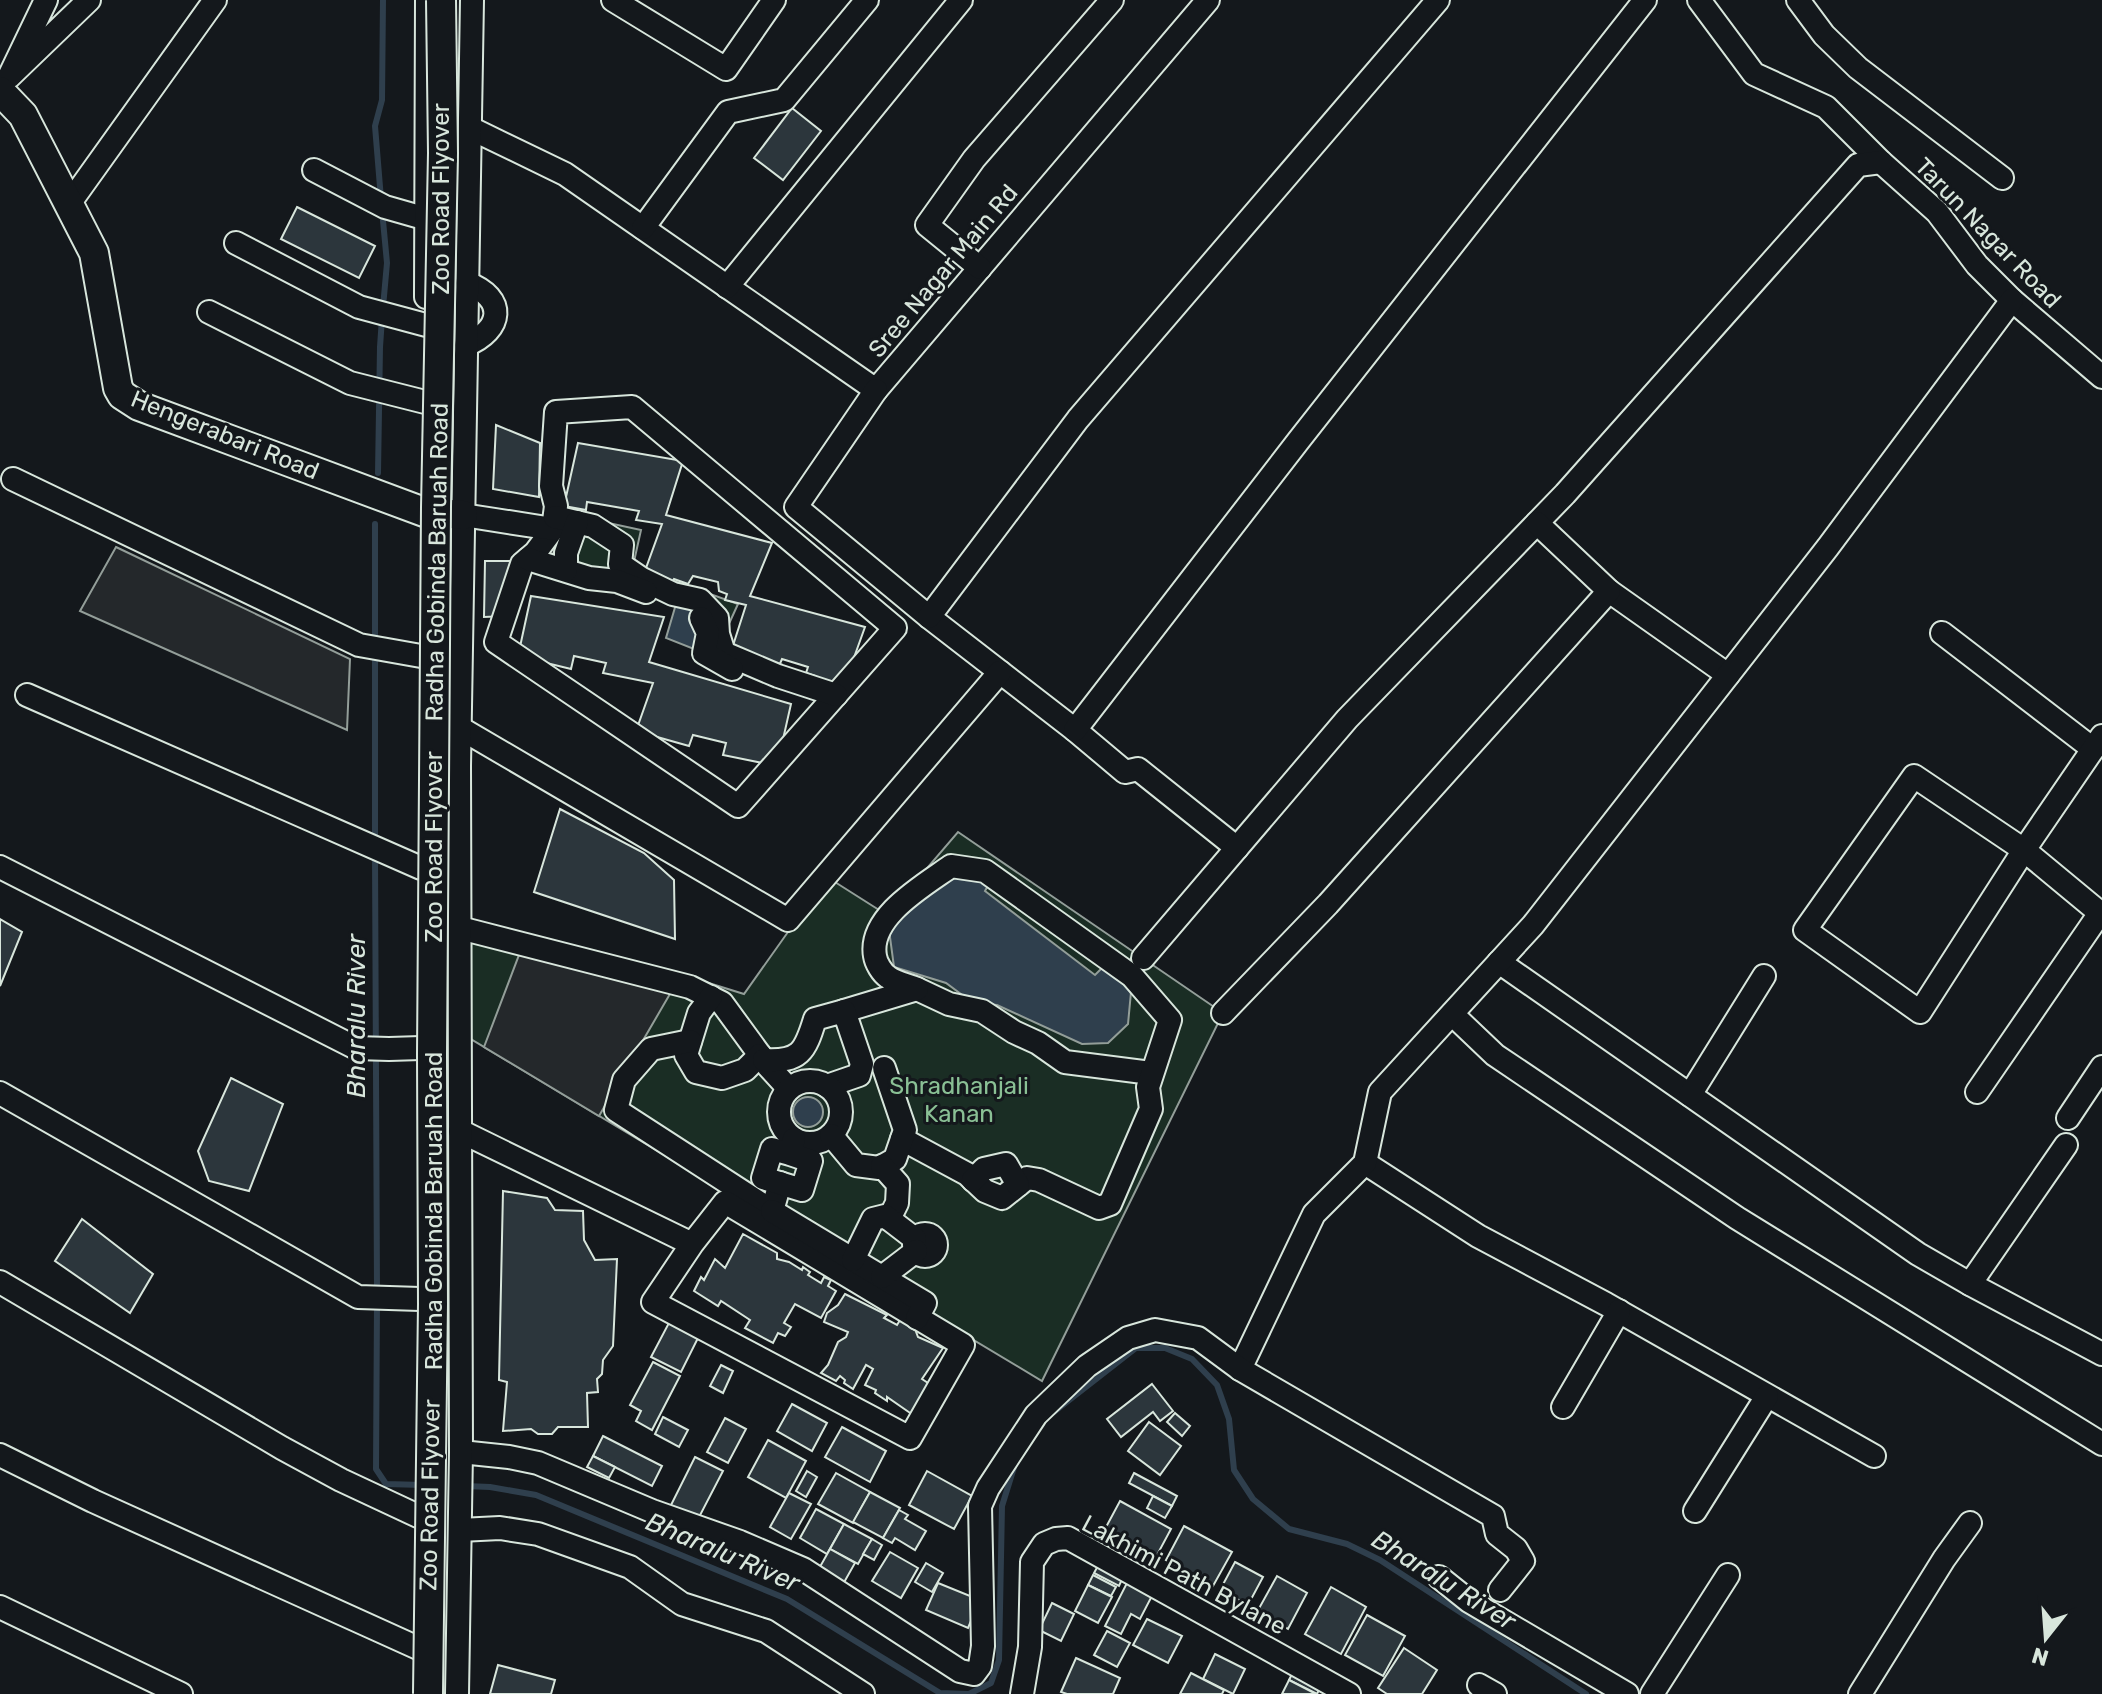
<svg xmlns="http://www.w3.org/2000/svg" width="2102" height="1694" font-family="Rubik,sans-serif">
	<rect width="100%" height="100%" fill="#14181c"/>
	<g fill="#1a2d24" stroke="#939e99" stroke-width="2">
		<polygon points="567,514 641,530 633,566 738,604 717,650 698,613 617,581 546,574"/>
		<polygon points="958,832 1223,1013 1042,1381 444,1023 444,913 667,970 744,994 827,877 887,915"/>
	</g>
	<g fill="#24282b" stroke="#939e99" stroke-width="2">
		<polygon points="116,547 350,659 347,730 80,611"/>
		<polygon points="527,934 681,975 599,1116 484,1047"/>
	</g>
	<g fill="#2f3f4d" stroke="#939e99" stroke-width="2">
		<polygon points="676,604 699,613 704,653 666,638"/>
		<polygon points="952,874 994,875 985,891 1095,975 1105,965 1131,992 1128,1024 1108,1043 1082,1044 997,1005 973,1003 946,983 894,967 887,915"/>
		<circle cx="808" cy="1112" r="15"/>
	</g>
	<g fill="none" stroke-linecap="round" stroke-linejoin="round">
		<g stroke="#2f3f4d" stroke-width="6">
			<polyline points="381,199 375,126 382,100 383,0"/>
			<polyline points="382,210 387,263 383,307"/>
			<polyline points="378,473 380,347 382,318"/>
			<polyline points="375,844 375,524"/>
			<polyline points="375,855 377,1292"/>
			<polyline points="377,1303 376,1469 386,1484 423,1485"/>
			<polyline points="1054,1412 1136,1348 1165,1348 1192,1359 1217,1385 1229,1419 1234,1470 1253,1499 1289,1529 1347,1544 1380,1560 1586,1694"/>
			<polyline points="466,1486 490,1487 536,1495 787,1599 940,1693 969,1694 991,1683 999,1660 1002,1506 1016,1461"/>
		</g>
	</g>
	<g fill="#2c363c" stroke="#d8e6dc" stroke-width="2">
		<polygon points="792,108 821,131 783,180 754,158"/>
		<polygon points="297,207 375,246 359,278 281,239"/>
		<polygon points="496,425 540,443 539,497 493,489"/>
		<polygon points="578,443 683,461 666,515 772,543 750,596 865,627 843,688 813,682 815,676 806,673 808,667 782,659 779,666 729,658 746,605 725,600 727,594 719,591 718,582 693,576 688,584 674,579 670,585 642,579 662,524 636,520 639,511 587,502 586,510 564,506"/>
		<polygon points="485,561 512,561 507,616 484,617"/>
		<polygon points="531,596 664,617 649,662 791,704 777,766 723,755 726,743 693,735 689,746 636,731 653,683 603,673 606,663 574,656 571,669 518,656"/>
		<polygon points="560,809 644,853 674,880 675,939 534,892"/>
		<polygon points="0,919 22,932 0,986"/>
		<polygon points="231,1078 283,1104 249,1191 209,1181 198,1151"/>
		<polygon points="503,1191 547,1198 555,1210 583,1211 584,1240 595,1260 617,1259 613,1346 603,1360 602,1374 597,1379 598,1392 587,1393 588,1427 558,1427 552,1434 538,1434 531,1429 503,1431 507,1382 499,1380"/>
		<polygon points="82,1219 153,1274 130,1313 55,1261"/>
		<polygon points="743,1234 777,1253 777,1259 789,1262 802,1270 803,1267 810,1272 808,1275 821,1283 824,1277 831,1280 828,1286 836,1291 821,1318 795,1304 784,1323 791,1327 785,1336 778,1333 773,1343 745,1328 750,1320 721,1301 718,1306 694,1291 701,1277 704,1280 715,1259 725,1268"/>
		<polygon points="845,1294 887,1315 884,1318 897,1325 900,1320 915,1329 918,1337 943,1348 922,1379 934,1387 913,1415 887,1397 887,1401 875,1393 876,1390 865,1385 873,1369 866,1365 853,1389 844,1383 845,1380 840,1376 836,1381 821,1373 828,1365 838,1342 846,1337 848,1332 824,1322 827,1313 838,1305"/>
		<polygon points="671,1319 700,1334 681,1372 651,1357"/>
		<polygon points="653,1362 680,1376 652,1430 636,1421 641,1411 630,1405"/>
		<polygon points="721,1365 733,1371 723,1393 710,1386"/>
		<polygon points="1152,1384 1173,1411 1160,1421 1153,1412 1121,1437 1107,1419"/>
		<polygon points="792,1404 827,1423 812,1451 777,1431"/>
		<polygon points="1175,1413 1190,1426 1182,1436 1167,1422"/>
		<polygon points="663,1417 688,1430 679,1447 655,1434"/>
		<polygon points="725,1418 746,1429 728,1463 707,1452"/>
		<polygon points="1149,1422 1181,1446 1160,1475 1128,1451"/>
		<polygon points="842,1427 886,1451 870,1482 825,1457"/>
		<polygon points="603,1436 662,1466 652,1486 593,1456"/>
		<polygon points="768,1440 806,1461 786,1498 748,1477"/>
		<polygon points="593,1456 615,1467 609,1478 587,1467"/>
		<polygon points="695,1457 723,1471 696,1523 669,1509"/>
		<polygon points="807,1471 817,1477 806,1497 796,1491"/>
		<polygon points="927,1471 972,1496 954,1529 909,1505"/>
		<polygon points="836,1473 870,1492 853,1523 818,1504"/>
		<polygon points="1134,1473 1177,1496 1172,1506 1129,1483"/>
		<polygon points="870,1492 900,1508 883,1538 853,1522"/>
		<polygon points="789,1493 811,1504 791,1539 770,1527"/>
		<polygon points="1153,1496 1172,1506 1165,1518 1147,1508"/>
		<polygon points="1120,1501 1171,1529 1156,1557 1105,1529"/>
		<polygon points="816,1509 844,1524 827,1554 800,1538"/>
		<polygon points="899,1510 908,1515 905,1519 926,1531 915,1550 895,1538 892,1543 883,1538"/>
		<polygon points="844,1524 872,1539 858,1564 830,1549"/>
		<polygon points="1184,1526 1232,1552 1213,1586 1166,1560"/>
		<polygon points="872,1539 882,1545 874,1560 863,1554"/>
		<polygon points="830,1549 855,1563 842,1586 817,1572"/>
		<polygon points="890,1552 918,1568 901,1598 872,1581"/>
		<polygon points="1100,1562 1124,1575 1119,1586 1094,1573"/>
		<polygon points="1235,1562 1263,1577 1248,1605 1220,1590"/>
		<polygon points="926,1563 943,1573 932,1592 915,1582"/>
		<polygon points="1093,1575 1116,1587 1111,1596 1088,1585"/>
		<polygon points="1277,1576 1307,1593 1288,1629 1257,1612"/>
		<polygon points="1129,1579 1154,1592 1140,1619 1131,1614 1121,1634 1105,1626"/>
		<polygon points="938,1583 980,1600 968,1628 926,1610"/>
		<polygon points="1088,1585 1112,1597 1098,1623 1075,1611"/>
		<polygon points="1331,1587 1366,1607 1341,1654 1305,1634"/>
		<polygon points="1052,1603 1074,1614 1061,1641 1039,1630"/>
		<polygon points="1367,1615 1405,1636 1383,1676 1345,1655"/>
		<polygon points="1147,1619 1182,1636 1168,1663 1133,1645"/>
		<polygon points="1107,1631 1130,1643 1117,1667 1094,1655"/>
		<polygon points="1404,1648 1437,1670 1422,1694 1387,1694 1378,1688"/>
		<polygon points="1215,1654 1245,1669 1233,1694 1203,1679"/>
		<polygon points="1076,1658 1120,1678 1113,1694 1067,1694 1061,1692"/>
		<polygon points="498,1665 555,1680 551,1694 490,1694"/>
		<polygon points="1295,1668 1323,1682 1317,1694 1289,1680"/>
		<polygon points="1191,1673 1224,1690 1222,1694 1180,1694"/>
		<polygon points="1289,1680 1316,1694 1282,1694"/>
	</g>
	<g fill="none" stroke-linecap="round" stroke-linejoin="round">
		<g stroke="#d8e6dc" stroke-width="26">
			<g id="minor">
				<polyline points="46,0 9,77 89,0"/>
				<polyline points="613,0 726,69 774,0"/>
				<polyline points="1699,0 1754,74 1826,107 1881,162 1937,212 1977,265 2012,300 2102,377"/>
				<polyline points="1798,0 1824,35 1858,68 2002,178"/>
				<polyline points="470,128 565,174 876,390 1208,0"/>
				<polyline points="314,170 385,207 427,219"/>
				<polyline points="69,204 215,0"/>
				<polyline points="643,228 728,112 784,100 867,0"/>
				<polyline points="236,243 359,307 426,325"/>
				<polyline points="980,268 927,225 974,159 1112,0"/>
				<polyline points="727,287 961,0"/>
				<polyline points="426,297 427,0"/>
				<polyline points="209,312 350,383 425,402"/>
				<path d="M466 345C503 330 507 298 467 283"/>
				<polyline points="876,390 796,507 929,617 1075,730 1125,772 1138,769 1237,848"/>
				<polygon points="632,407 895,628 738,806 496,642 522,564 535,553 553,529 556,506 551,486 556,412"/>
				<polyline points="13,479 359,645 421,656"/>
				<polyline points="463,515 553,529"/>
				<polyline points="555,517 593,526 622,545 620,564 642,579 673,594 700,600 717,618 718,634 724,653 778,676 836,695"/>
				<polyline points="528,559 589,578 617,581 646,592"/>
				<polyline points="566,570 566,553 577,522"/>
				<polyline points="1609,591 1728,675"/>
				<polyline points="929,617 1078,419 1438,0"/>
				<polyline points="701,618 708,633 704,653 732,669"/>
				<polyline points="1942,633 2093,749"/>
				<polyline points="27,695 421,868"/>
				<polyline points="460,728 788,920 1000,672"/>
				<polyline points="1075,730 1299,440 1645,0"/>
				<polyline points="0,867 356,1048 389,1049 421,1048"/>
				<polyline points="460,928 690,987 722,1003 768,1066 789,1089"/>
				<polyline points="1143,958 1347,719 1565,494 1858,165 1881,162"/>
				<polyline points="1499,962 1918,1254 1970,1284 2102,1354"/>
				<polyline points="917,989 949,1004 982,1011 1014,1032 1038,1043 1065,1062 1151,1073"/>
				<polyline points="711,997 699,1013 686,1055 696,1072 722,1078 745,1070 760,1055"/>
				<path d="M844 1011 917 989C908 985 896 983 888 977 882 973 876 963 875 956 868 917 923 886 951 866L985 871 1132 976 1170 1020 1148 1087 1151 1109 1110 1204 1099 1208 1039 1180 1027 1178 1002 1198 985 1191 967 1174 902 1139"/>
				<polyline points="1223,1013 1328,904 1609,591 1537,523"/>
				<polyline points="1452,1014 1495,1055 1737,1218 2102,1444"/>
				<polyline points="690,1041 651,1049 624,1080 616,1110 772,1211 780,1183"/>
				<path d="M764 1060C800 1062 805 1052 815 1019L844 1011 862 1064 859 1075 827 1086"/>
				<circle cx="810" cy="1112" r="31"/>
				<polyline points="1977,1092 2100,913 2024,850 1920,1012 1805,930 1914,776 2024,850 2102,736"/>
				<polyline points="0,1093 358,1297 420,1299"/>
				<polyline points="1690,1095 1764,976"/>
				<polyline points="2068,1118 2102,1067"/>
				<polyline points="460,1131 692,1244 725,1202 963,1345 910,1438 653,1302 692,1244"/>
				<polyline points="831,1135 856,1165 879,1168 895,1159 905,1130 884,1068"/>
				<polyline points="790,1154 772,1149 763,1178 802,1190 811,1161 790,1154 794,1139"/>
				<polyline points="1365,1163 1478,1236 1606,1304 1874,1456"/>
				<polyline points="882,1166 898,1184 897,1203 889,1219"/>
				<polyline points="973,1180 984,1169 1006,1164 1018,1185"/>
				<polyline points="772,1211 925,1303 917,1318"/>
				<circle cx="925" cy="1245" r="11"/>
				<polyline points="853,1260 873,1219 885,1216 915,1239"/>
				<polyline points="882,1277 916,1251"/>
				<polyline points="0,1282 282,1448 341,1480 418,1516"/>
				<polyline points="1970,1284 2066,1145"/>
				<polyline points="1240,1369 1314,1214 1365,1163 1380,1092 1533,925 1828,547 2012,300"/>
				<polyline points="1563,1407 1619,1311"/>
				<polyline points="461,1452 509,1457 538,1463 652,1511 740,1542 803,1569 960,1671 974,1674 980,1666 983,1646 980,1506 988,1488 1036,1415 1087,1366 1128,1338 1155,1330 1198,1338 1240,1369 1493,1516 1497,1534 1516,1549 1523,1561 1500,1590"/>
				<polyline points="0,1455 93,1501 418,1648"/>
				<polyline points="1695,1511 1767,1396"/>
				<polyline points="460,1530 500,1528 538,1534 630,1567 682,1604 766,1631 863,1694"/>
				<polyline points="1439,1577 1469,1601 1627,1694"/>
				<polyline points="0,1607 181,1694"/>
				<polyline points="1479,1685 1495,1694"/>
				<polyline points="457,1694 461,1452 459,766 472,0"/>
				<polyline points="1022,1694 1030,1647 1032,1562 1044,1544 1056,1539 1068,1538 1349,1694"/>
				<polyline points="1652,1694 1728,1575"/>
				<polyline points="1860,1694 1944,1559 1970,1523"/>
			</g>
		</g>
		<g stroke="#d8e6dc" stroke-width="32">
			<polyline id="major" points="0,91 23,115 94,253 118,388 122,395 139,406 424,512 463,515"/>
		</g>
		<use href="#minor" stroke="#14181c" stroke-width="22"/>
		<use href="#major" stroke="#14181c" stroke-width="28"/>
		<g stroke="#d8e6dc" stroke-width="32" stroke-linecap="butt">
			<polyline id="major-bridge" points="428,1694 433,1304 432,1054 436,507 443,153 441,0"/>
		</g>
		<use href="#major-bridge" stroke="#14181c" stroke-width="28"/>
	</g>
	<g text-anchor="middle" stroke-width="6" stroke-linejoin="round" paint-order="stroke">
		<g font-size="24" fill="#d8e6dc" stroke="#14181c">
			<text transform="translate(441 199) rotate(-90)" y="8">Zoo Road Flyover</text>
			<text transform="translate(1988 233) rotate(46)" y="8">Tarun Nagar Road</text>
			<text transform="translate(943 271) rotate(-50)" y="8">Sree Nagar Main Rd</text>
			<text transform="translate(225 435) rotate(22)" y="8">Hengerabari Road</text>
			<text transform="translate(437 562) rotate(-89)" y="8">Radha Gobinda Baruah Road</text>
			<text transform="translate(434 847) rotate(-90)" y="8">Zoo Road Flyover</text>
			<text transform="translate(434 1211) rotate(-90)" y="8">Radha Gobinda Baruah Road</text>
			<text transform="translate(430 1495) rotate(-89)" y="8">Zoo Road Flyover</text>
			<text transform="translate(1184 1575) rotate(28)" y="8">Lakhimi Path Bylane</text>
		</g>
		<g font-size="24" fill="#8ac095" stroke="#14181c">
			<text x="959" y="1094">Shradhanjali<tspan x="959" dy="28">Kanan</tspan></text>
		</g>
		<g font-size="26" font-style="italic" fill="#d8e6dc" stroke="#14181c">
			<text transform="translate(356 1016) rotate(-90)" y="9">Bharalu River</text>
			<text transform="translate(723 1552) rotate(23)" y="9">Bharalu River</text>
			<text transform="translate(1444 1580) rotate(32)" y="9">Bharalu River</text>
		</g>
	</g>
	<g transform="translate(2046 1638) rotate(197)" stroke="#14181c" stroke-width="6" paint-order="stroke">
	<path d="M0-6L14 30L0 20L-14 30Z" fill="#d8e6dc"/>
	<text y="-12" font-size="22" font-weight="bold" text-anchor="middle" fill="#d8e6dc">N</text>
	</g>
</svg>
